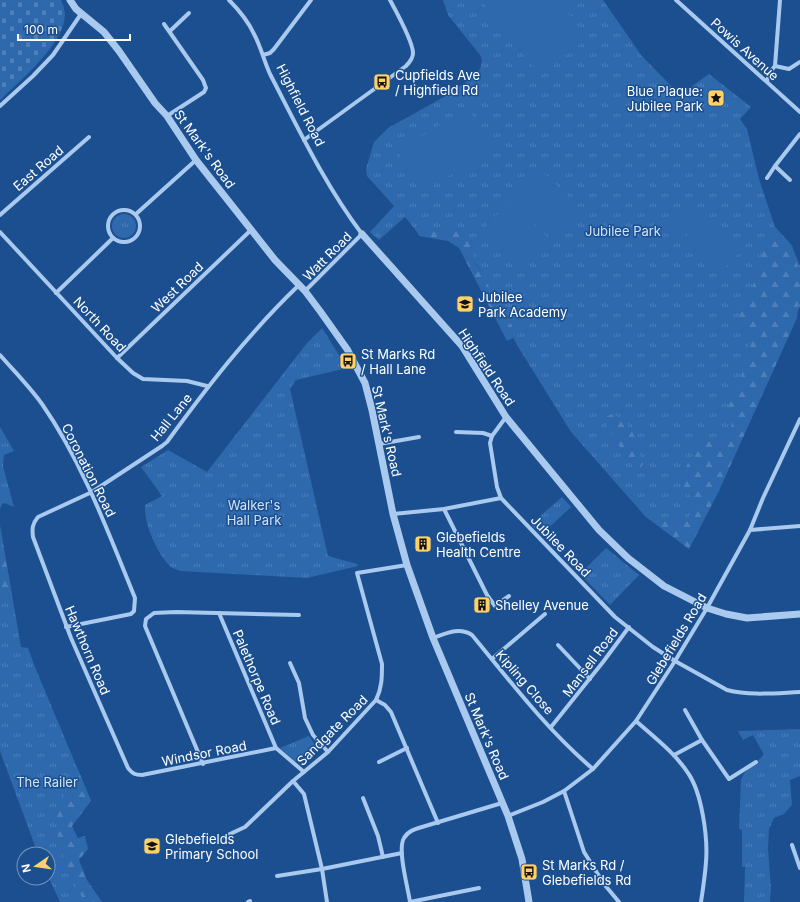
<svg xmlns="http://www.w3.org/2000/svg" width="800" height="902" font-family="Inter,sans-serif">
	<defs>
		<pattern id="grass-tufts" width="24" height="20" patternUnits="userSpaceOnUse"><rect width="24" height="20" fill="#2e69ad"/><path d="M3 7l-1-3M5 7V3M7 7l1-3M15 17l-1-3M17 17v-4M19 17l1-3" fill="none" stroke="#4d80b9"/></pattern>
		<pattern id="forest-firs" width="22" height="20" patternUnits="userSpaceOnUse"><rect width="22" height="20" fill="#2e69ad"/><path d="M5 1l3.5 6h-7zM16 11l3.5 6h-7z" fill="#4d80b9"/></pattern>
		<pattern id="cemetery-stones" width="16" height="16" patternUnits="userSpaceOnUse"><rect width="16" height="16" fill="#2e69ad"/><path d="M2 7V4a2 2 0 0 1 4 0v3zM10 15v-3a2 2 0 0 1 4 0v3z" fill="#4d80b9"/></pattern>
	</defs>
	<rect width="100%" height="100%" fill="#1b4f8f"/>
	<g fill="url(#grass-tufts)">
		<polygon points="443,0 603,0 641,55 680,95 709,74 751,107 740,119 747,129 759,179 775,227 792,246 800,266 800,306 689,549 645,516 571,432 517,345 462,235 417,232 405,217 379,240 370,232 394,206 367,176 366,169 374,142 388,128 451,93 470,79 480,69 482,60 480,55 448,15"/>
		<circle cx="124" cy="226" r="12"/>
		<path d="M322 328 347 368 296 380 290 389 328 556 357 564 358 566 307 578 180 571C176 569 171 568 169 565 156 551 144 524 145 505L162 496 141 467 168 450 207 472 307 343Z"/>
		<polygon points="0,427 14,451 4,455 3,466 14,507 5,503 2,504 0,509"/>
		<polygon points="562,497 571,507 541,535 531,524"/>
		<polygon points="0,525 21,647 28,648 35,667 91,801 68,815 71,855 95,902 60,902 48,876 48,854 38,854 0,751"/>
		<polygon points="606,548 639,575 610,605 580,574"/>
		<path d="M800 729V776L790 780 792 805 784 814 774 818 769 829 768 849 771 888 770 902H744L745 867H742V830L739 829 741 780C745 768 756 763 764 755L753 735 743 740 738 731Z"/>
		<polygon points="309,736 316,746 314,755 303,763 295,761 280,748"/>
	</g>
	<g fill="url(#forest-firs)">
		<path d="M775 227C780 233 787 239 792 246 800 265 800 296 797 318L718 493 689 549 645 516 673 523 688 519 694 502 682 484 686 467 698 444 710 437 723 440 731 435 732 418 727 409 740 381 751 335 741 324 740 312 750 296 763 248Z"/>
		<polygon points="419,228 457,228 467,234 476,264 517,336 507,341 459,248 448,241 419,236 417,232"/>
		<path d="M612 414C634 423 637 443 643 464L639 470 629 461 607 427 606 417Z"/>
		<polygon points="0,545 3,545 12,595 0,600"/>
		<path d="M77 767 91 801 72 826 78 838 85 836 88 849 79 860 87 880 102 902H85C69 874 51 839 59 806 63 792 70 779 77 767Z"/>
	</g>
	<path fill="url(#cemetery-stones)" d="M0 0H61C63 5 65 10 65 15 64 44 20 81 0 100Z"/>
	<g fill="#2e69ad">
		<polygon points="481,0 558,0 588,38 540,76"/>
		<polygon points="468,108 493,149 422,192 397,151"/>
		<polygon points="541,170 581,209 553,238 513,198"/>
		<polygon points="511,200 550,240 522,268 483,229"/>
		<polygon points="692,202 704,213 683,237 671,226"/>
		<polygon points="705,215 742,249 720,274 683,240"/>
	</g>
	<g fill="none" stroke-linecap="round" stroke-linejoin="round">
		<g stroke="#a9c9ee" stroke-width="4">
			<path d="M229 0C239 10 248 21 254 34 261 47 264 61 270 74 298 128 325 185 362 234L305 291"/>
			<polyline points="676,0 800,112"/>
			<polyline points="164,24 203,80 206,88 204,92 167,116"/>
			<polyline points="170,31 189,13"/>
			<polyline points="263,55 270,53 274,49 311,0"/>
			<polyline points="775,66 789,69 800,62"/>
			<polyline points="767,81 770,72 775,66 780,0"/>
			<polyline points="0,106 33,76 53,55 81,14"/>
			<path d="M304 140 406 66C410 62 413 58 413 53 413 42 396 11 390 0"/>
			<polyline points="775,166 790,180"/>
			<polyline points="767,178 775,166 800,134"/>
			<circle cx="124" cy="226" r="16"/>
			<polyline points="136,214 196,160"/>
			<polyline points="0,215 89,137"/>
			<polyline points="0,232 117,358 133,373 143,379 187,381 207,386"/>
			<polyline points="56,293 113,238"/>
			<path d="M0 355C14 371 29 386 42 404 83 463 108 532 135 598L134 611 131 614 66 627"/>
			<polyline points="117,358 251,230"/>
			<path d="M506 417 492 436 490 443 497 487 501 498 615 617 653 647 675 661 727 690C750 696 776 693 800 692"/>
			<polyline points="456,432 483,433 492,436"/>
			<polyline points="379,444 419,437"/>
			<polyline points="444,509 487,595 495,606 509,596"/>
			<polyline points="393,514 444,509 501,498"/>
			<polyline points="750,530 800,526"/>
			<polyline points="219,613 276,748 304,772"/>
			<path d="M433 638C447 633 459 627 472 635 510 681 547 730 593 769"/>
			<polyline points="558,645 590,679"/>
			<polyline points="492,659 545,614"/>
			<polyline points="290,663 299,683 305,718 313,735 328,752"/>
			<polyline points="376,700 385,705 391,712 438,823"/>
			<path d="M636 721C654 737 675 753 688 773 702 793 708 838 706 862 705 876 703 889 701 902"/>
			<polyline points="551,727 603,662 629,627"/>
			<polyline points="702,740 729,779 756,762"/>
			<path d="M276 748 142 775C135 775 133 774 128 768L71 638 33 537C32 529 32 524 38 517L92 492 162 446 167 442C207 387 249 333 298 286"/>
			<polyline points="674,755 702,740 685,710"/>
			<polyline points="379,762 407,748"/>
			<polyline points="203,764 145,626 146,619 154,613 176,612 299,615"/>
			<polyline points="293,781 304,794 322,869 327,902"/>
			<polyline points="564,791 584,852 604,884 619,902"/>
			<polyline points="363,798 378,836 383,857"/>
			<polyline points="508,816 543,802 564,791 593,769 636,721 675,661 707,608 750,530 763,498 800,419"/>
			<path d="M215 841 245 827 293 781 328 752 376 700C382 688 382 677 382 664L357 573 407 565"/>
			<polyline points="792,845 800,868"/>
			<polyline points="277,876 322,869 402,853"/>
			<polyline points="248,902 250,901"/>
			<path d="M410 902C408 888 397 849 404 838 408 831 415 829 422 827L502 803"/>
			<polyline points="410,902 479,888"/>
		</g>
		<g stroke="#a9c9ee" stroke-width="7">
			<polyline points="70,0 76,9 104,32 119,51 155,103 167,116 196,160 275,260 305,291 320,311 347,349 365,383 372,410 393,514 407,565 433,638 508,816 522,859 529,902"/>
			<polyline points="362,234 462,346 506,417 599,530 628,558 664,586 707,608 726,614 747,618 800,614"/>
		</g>
	</g>
	<defs>
		<g id="bus-square" transform="scale(0.9)"><rect x="-9" y="-9" width="18" height="18" rx="4" fill="#ffd166" stroke="#1b4f8f"/><path d="M-5-6H5V4H4V6H2V4H-2V6H-4V4H-5ZM-3.5-4V0h7V-4ZM-3.5 1.2v1.5H-2V1.2ZM2 1.2v1.5H3.5V1.2Z" fill="#111"/></g>
		<g id="sight-square" transform="scale(0.9)"><rect x="-9" y="-9" width="18" height="18" rx="4" fill="#ffd166" stroke="#1b4f8f"/><path d="M0-6L1.8-2.2L6-1.7L2.9 1.2L3.7 5.4L0 3.3L-3.7 5.4L-2.9 1.2L-6-1.7L-1.8-2.2Z" fill="#111"/></g>
		<g id="school-square" transform="scale(0.9)"><rect x="-9" y="-9" width="18" height="18" rx="4" fill="#ffd166" stroke="#1b4f8f"/><path d="M0-5L7-2L0 1L-7-2ZM-4 1L0 2.5L4 1V4Q0 6-4 4Z" fill="#111"/></g>
		<g id="building-square" transform="scale(0.9)"><rect x="-9" y="-9" width="18" height="18" rx="4" fill="#ffd166" stroke="#1b4f8f"/><path d="M-4-6H4V6H1V3H-1V6H-4ZM-2.5-4.3h1.7v1.8h-1.7ZM.8-4.3h1.7v1.8H.8ZM-2.5-1h1.7V.8h-1.7ZM.8-1h1.7V.8H.8Z" fill="#111"/></g>
	</defs>
	<g fill-rule="evenodd">
		<use href="#bus-square" x="382" y="82"/>
		<use href="#sight-square" x="716" y="98"/>
		<use href="#school-square" x="465" y="304"/>
		<use href="#bus-square" x="348" y="361"/>
		<use href="#building-square" x="423" y="544"/>
		<use href="#building-square" x="482" y="605"/>
		<use href="#school-square" x="152" y="846"/>
		<use href="#bus-square" x="529" y="872"/>
	</g>
	<g text-anchor="middle" stroke-width="3" stroke-linejoin="round" paint-order="stroke">
		<g font-size="13" fill="#fff" stroke="#1b4f8f">
			<text transform="translate(745 49) rotate(42)" y="5">Powis Avenue</text>
			<text transform="translate(301 105) rotate(63)" y="5">Highfield Road</text>
			<text transform="translate(205 149) rotate(54)" y="5">St Mark's Road</text>
			<text transform="translate(38 168) rotate(-41)" y="5">East Road</text>
			<text transform="translate(327 256) rotate(-45)" y="5">Watt Road</text>
			<text transform="translate(177 287) rotate(-44)" y="5">West Road</text>
			<text transform="translate(100 324) rotate(47)" y="5">North Road</text>
			<text transform="translate(487 367) rotate(56)" y="5">Highfield Road</text>
			<text transform="translate(171 417) rotate(-51)" y="5">Hall Lane</text>
			<text transform="translate(387 431) rotate(77)" y="5">St Mark's Road</text>
			<text transform="translate(89 470) rotate(63)" y="5">Coronation Road</text>
			<text transform="translate(561 546) rotate(46)" y="5">Jubilee Road</text>
			<text transform="translate(676 639) rotate(-59)" y="5">Glebefields Road</text>
			<text transform="translate(88 650) rotate(67)" y="5">Hawthorn Road</text>
			<text transform="translate(590 662) rotate(-53)" y="5">Mansell Road</text>
			<text transform="translate(257 677) rotate(67)" y="5">Palethorpe Road</text>
			<text transform="translate(525 682) rotate(49)" y="5">Kipling Close</text>
			<text transform="translate(332 730) rotate(-45)" y="5">Sandgate Road</text>
			<text transform="translate(487 736) rotate(67)" y="5">St Mark's Road</text>
			<text transform="translate(204 753) rotate(-11)" y="5">Windsor Road</text>
		</g>
		<g font-size="13" fill="#fff" stroke="#1b4f8f" text-anchor="start">
			<text x="395" y="80">Cupfields Ave<tspan x="395" dy="15">/ Highfield Rd</tspan></text>
			<text x="703" y="96" text-anchor="end">Blue Plaque:<tspan x="703" dy="15">Jubilee Park</tspan></text>
			<text x="478" y="302">Jubilee<tspan x="478" dy="15">Park Academy</tspan></text>
			<text x="361" y="359">St Marks Rd<tspan x="361" dy="15">/ Hall Lane</tspan></text>
			<text x="436" y="542">Glebefields<tspan x="436" dy="15">Health Centre</tspan></text>
			<text x="495" y="610">Shelley Avenue</text>
			<text x="165" y="844">Glebefields<tspan x="165" dy="15">Primary School</tspan></text>
			<text x="542" y="870">St Marks Rd /<tspan x="542" dy="15">Glebefields Rd</tspan></text>
		</g>
		<g font-size="13" fill="#cfe3fa" stroke="#1b4f8f">
			<text x="623" y="236">Jubilee Park</text>
			<text x="254" y="510">Walker's<tspan x="254" dy="15">Hall Park</tspan></text>
			<text x="47" y="787">The Railer</text>
		</g>
	</g>
	<g transform="translate(36 866) rotate(257)"><circle r="19" fill="#1b4f8f" stroke="#7695bc"/>
	<path d="M0-3L7 15L0 10L-7 15Z" fill="#ffd166"/>
	<text y="-6" font-size="11" font-weight="bold" text-anchor="middle" fill="#ffffff">N</text>
	</g>
	<path d="M18 34v6h112v-6" fill="none" stroke="#ffffff" stroke-width="2"/>
	<text x="24" y="34" font-size="12" fill="#ffffff" stroke="#1b4f8f" stroke-width="3" paint-order="stroke">100 m</text>
</svg>
